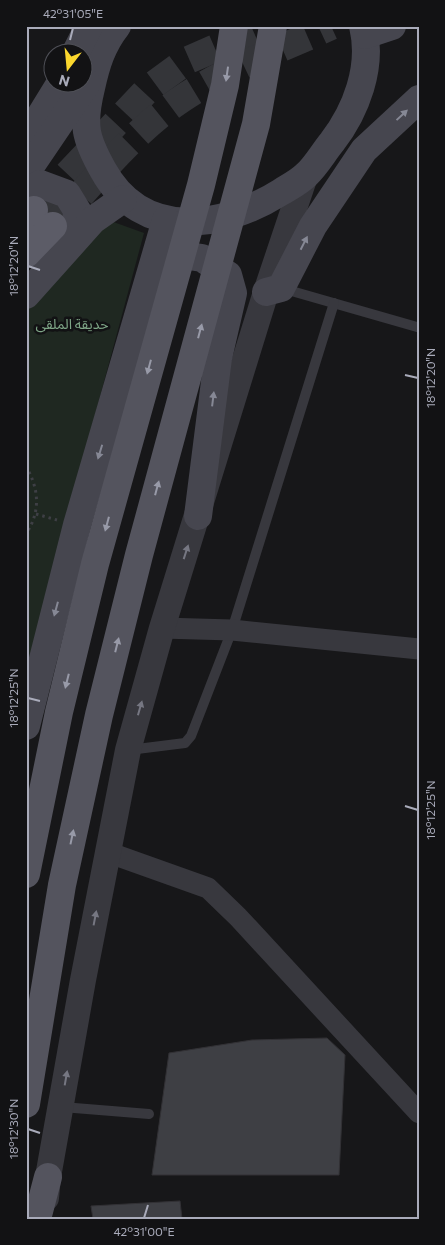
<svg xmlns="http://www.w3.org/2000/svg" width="445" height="1245" font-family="Commissioner,'Noto Sans Arabic',sans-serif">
	<rect width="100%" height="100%" fill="#171719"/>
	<polygon fill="#1f2821" points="108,220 144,233 26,672 26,305"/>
	<g fill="#3e3f44" stroke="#323135">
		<polygon points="327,1038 345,1055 339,1175 152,1175 169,1053 252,1040"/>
		<polygon points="180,1201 182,1219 93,1219 91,1206"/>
	</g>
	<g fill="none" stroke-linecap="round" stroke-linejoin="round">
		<g stroke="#343539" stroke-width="28" stroke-dasharray="28 14" stroke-linecap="butt">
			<polyline points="39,205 148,89 186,61 266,26"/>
			<path d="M53 226C93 182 133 131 183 98 228 68 282 49 331 26"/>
		</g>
		<g stroke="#3e3f45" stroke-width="3" stroke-dasharray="2.5 4" stroke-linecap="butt">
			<path d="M26 466C39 489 41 511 26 534"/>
			<polyline points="36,514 57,520"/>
		</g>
		<g stroke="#38383e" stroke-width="10">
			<polyline points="281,288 417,327"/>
			<polyline points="129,750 185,743 191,736 232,630 334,303"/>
			<polyline points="62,1107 149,1114"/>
		</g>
		<g stroke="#38383e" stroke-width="21">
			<polyline points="162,628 232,630 419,649"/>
			<polyline points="107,852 208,888 238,917 419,1113"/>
		</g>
		<polyline stroke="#38383e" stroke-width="26" points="46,1198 48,1177 83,980 128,750 162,628 266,292 305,176"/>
		<g stroke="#46464f" stroke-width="28">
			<path d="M117 26C102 45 96 65 91 88 82 125 85 138 103 170 142 241 222 229 281 192 289 187 299 182 306 175 316 166 323 153 332 142 356 111 373 67 363 26"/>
			<polyline points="365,35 392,26"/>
			<polyline points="76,52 89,26"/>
			<polyline points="26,139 61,82"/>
			<polyline points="26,173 87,83"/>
			<polyline points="26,191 40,184 67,194 78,212 69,245"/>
			<polyline points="166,269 175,254 202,258 228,275 233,293 218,358 198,516"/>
			<polyline points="266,292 281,288 313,226 364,150 419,99"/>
			<polyline points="26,295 93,220 123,199"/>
			<polyline points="26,726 77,525 166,220"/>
		</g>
		<g stroke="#54545e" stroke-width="28">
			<polyline points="26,874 59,712 95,564 201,185 225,85 234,26"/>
			<polyline points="26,1104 62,885 99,715 139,555 256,124 273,26"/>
			<polyline points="37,1219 48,1177"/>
		</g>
		<g stroke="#5c5c67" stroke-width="28">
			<polyline points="26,219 34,210"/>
			<polyline points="26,254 53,226"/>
		</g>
	</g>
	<defs><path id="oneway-solid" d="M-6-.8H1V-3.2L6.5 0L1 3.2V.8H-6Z" transform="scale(1.25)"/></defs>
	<g fill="#989aa8">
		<use href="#oneway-solid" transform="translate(227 74) rotate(98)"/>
		<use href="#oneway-solid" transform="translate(200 331) rotate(-75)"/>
		<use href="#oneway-solid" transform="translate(149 367) rotate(105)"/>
		<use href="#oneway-solid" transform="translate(157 488) rotate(-75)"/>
		<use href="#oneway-solid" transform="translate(107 524) rotate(105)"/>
		<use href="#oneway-solid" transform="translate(117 645) rotate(-76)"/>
		<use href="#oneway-solid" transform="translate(67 681) rotate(104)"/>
		<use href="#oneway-solid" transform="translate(72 837) rotate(-78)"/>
	</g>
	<g fill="#868895">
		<use href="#oneway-solid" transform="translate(402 115) rotate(-43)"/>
		<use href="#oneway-solid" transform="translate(304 243) rotate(-63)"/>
		<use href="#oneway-solid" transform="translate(213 399) rotate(-83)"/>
		<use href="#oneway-solid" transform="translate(100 452) rotate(107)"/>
		<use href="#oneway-solid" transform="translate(56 609) rotate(105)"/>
	</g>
	<g fill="#767782">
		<use href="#oneway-solid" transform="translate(186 552) rotate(-72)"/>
		<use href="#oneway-solid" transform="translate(140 708) rotate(-74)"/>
		<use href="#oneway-solid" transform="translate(95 918) rotate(-79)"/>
		<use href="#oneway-solid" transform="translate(66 1078) rotate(-80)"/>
	</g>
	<path fill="none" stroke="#a9abba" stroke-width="2" d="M70 40 73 28M28 266 40 270M405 375 418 378M28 698 40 701M405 806 418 810M28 1129 40 1133M144 1218 148 1205"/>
	<g text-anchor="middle" stroke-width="5" stroke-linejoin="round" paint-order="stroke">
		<g font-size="14" fill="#7fa687" stroke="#121214">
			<text x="72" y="329">حديقة الملقى</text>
		</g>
	</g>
	<rect width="445" height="1245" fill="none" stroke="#121214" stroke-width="55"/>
	<g transform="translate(68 68) rotate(196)"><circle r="24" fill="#121214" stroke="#4e4f56"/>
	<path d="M0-4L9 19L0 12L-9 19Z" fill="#fbd72e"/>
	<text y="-8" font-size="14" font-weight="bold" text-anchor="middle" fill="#a9abba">N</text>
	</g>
	<rect x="28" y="28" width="390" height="1190" fill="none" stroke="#a9abba" stroke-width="2"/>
	<g font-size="12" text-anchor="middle" fill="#a9abba">
		<text x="73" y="18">42°31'05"E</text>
		<text transform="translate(14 266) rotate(-90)" y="4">18°12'20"N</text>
		<text transform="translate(431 378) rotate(-90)" y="4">18°12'20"N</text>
		<text transform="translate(14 698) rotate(-90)" y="4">18°12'25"N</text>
		<text transform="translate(431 810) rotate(-90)" y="4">18°12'25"N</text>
		<text transform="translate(14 1129) rotate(-90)" y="4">18°12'30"N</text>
		<text x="144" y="1236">42°31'00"E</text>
	</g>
</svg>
